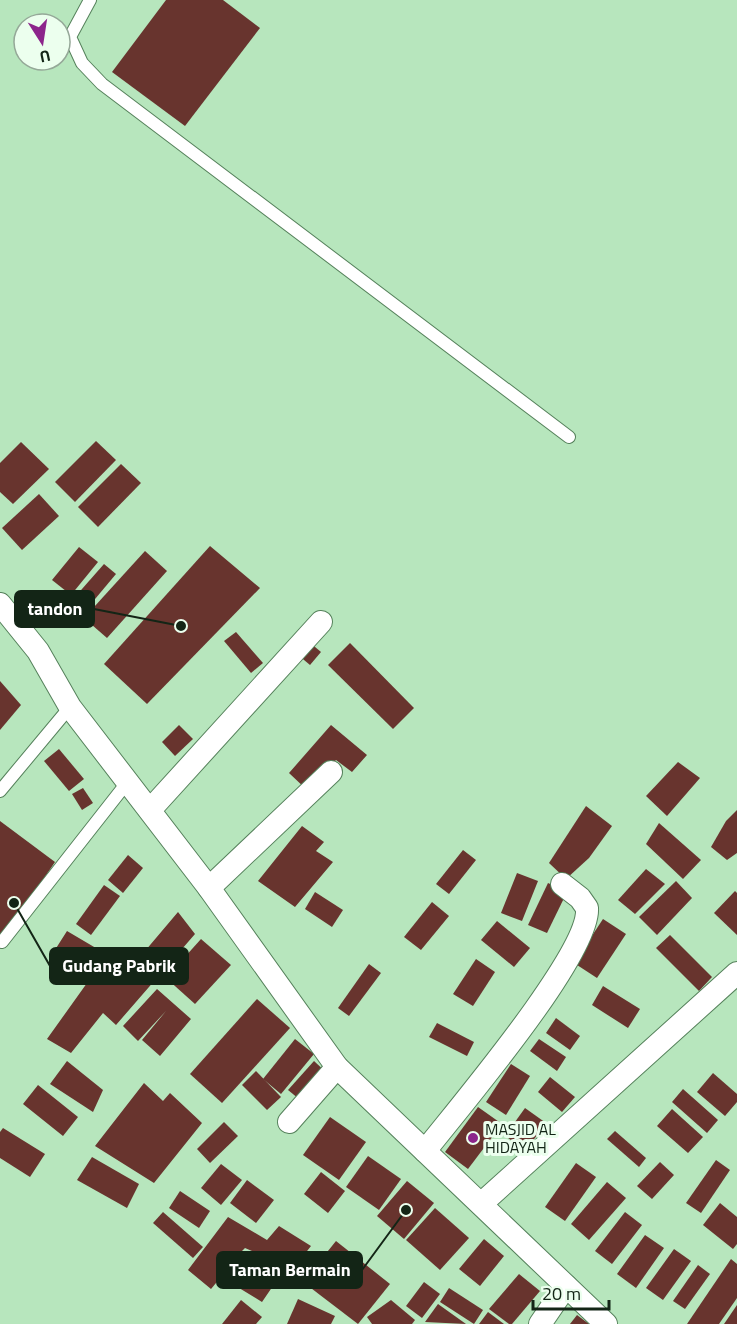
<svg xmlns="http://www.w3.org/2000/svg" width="737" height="1324" font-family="'Titillium Web',sans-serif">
	<rect width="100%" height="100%" fill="#b7e6bd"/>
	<g fill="#68342e">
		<polygon points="166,0 223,0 260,28 185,126 112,72"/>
		<polygon points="96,441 116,460 75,502 55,482"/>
		<polygon points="21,442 49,469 13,504 0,492 0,463"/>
		<polygon points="121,464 141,483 98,527 78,507"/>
		<polygon points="39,494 59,516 22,550 2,528"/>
		<polygon points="210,546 260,588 147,704 104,664"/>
		<polygon points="79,547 98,562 71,595 52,580"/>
		<polygon points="145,551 167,571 107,638 84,618"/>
		<polygon points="104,564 116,574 80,617 67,606"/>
		<polygon points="236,632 263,663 251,673 224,641"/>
		<polygon points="308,641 321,652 310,665 297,654"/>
		<polygon points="350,643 414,708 393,729 328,665"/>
		<polygon points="0,681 21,705 0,730"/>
		<polygon points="179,725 193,739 175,756 162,742"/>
		<polygon points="331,725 367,755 352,772 336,760 307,790 289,773"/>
		<polygon points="59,749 84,779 69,791 44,761"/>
		<polygon points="678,762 700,778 667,816 646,796"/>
		<polygon points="83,788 93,803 82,810 72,794"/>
		<polygon points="586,806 612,826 589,858 566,879 549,863"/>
		<polygon points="737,810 737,853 727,860 711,847 726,821"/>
		<polygon points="0,821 55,862 0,943"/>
		<polygon points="659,823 701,860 683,879 646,844"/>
		<polygon points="302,826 324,842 316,851 333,862 295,907 258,881"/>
		<polygon points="463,850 476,860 449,894 436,884"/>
		<polygon points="128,855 143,868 123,893 108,880"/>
		<polygon points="646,869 665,884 635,914 618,900"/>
		<polygon points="517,873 538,881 522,921 501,913"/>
		<polygon points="676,881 692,898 657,935 639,917"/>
		<polygon points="548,883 567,892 547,933 528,925"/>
		<polygon points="104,885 120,896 91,935 76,924"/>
		<polygon points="735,891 737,893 737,935 714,913"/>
		<polygon points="315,892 343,910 332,927 305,909"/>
		<polygon points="432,902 449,916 421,950 404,937"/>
		<polygon points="178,912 195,934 116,1025 103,1013 71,1053 47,1039 92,976 53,953 67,931 106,954 94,972 102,962 123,977"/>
		<polygon points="603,919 626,934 597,978 574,963"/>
		<polygon points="497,921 530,948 514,967 481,940"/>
		<polygon points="670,935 712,977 699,991 656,948"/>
		<polygon points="201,939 231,965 195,1004 166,978"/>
		<polygon points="476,959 495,972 473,1006 453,994"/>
		<polygon points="369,964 381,973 349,1016 338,1008"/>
		<polygon points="603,986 640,1009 628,1028 592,1005"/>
		<polygon points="157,989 191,1019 160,1056 142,1040 166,1011 138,1041 123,1026"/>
		<polygon points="257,999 290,1028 222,1103 190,1074"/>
		<polygon points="556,1018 580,1036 570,1050 546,1033"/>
		<polygon points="437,1023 474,1042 467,1056 429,1037"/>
		<polygon points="295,1039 314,1054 281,1094 263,1079"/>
		<polygon points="539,1039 566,1057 557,1071 530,1051"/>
		<polygon points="67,1061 103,1090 93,1112 50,1084"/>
		<polygon points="314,1061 329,1075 304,1103 288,1090"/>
		<polygon points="511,1064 530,1076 506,1115 486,1102"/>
		<polygon points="256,1071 281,1097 267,1110 242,1085"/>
		<polygon points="713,1073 737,1094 737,1102 725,1116 697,1092"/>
		<polygon points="550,1077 575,1097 562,1112 538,1092"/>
		<polygon points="144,1083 163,1101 170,1093 202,1123 154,1183 95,1146"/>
		<polygon points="38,1085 78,1117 63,1136 23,1104"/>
		<polygon points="683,1089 718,1120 707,1133 672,1102"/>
		<polygon points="478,1107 502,1124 468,1169 445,1152"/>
		<polygon points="525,1108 546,1123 526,1150 505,1136"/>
		<polygon points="672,1109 703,1137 688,1153 657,1126"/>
		<polygon points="330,1117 366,1142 339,1180 303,1155"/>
		<polygon points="224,1122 238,1136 210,1163 197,1149"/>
		<polygon points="3,1128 45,1154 30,1177 0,1158 0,1132"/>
		<polygon points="615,1131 646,1158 639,1167 607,1139"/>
		<polygon points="368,1156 401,1179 379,1210 346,1187"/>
		<polygon points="92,1157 139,1184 127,1208 77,1180"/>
		<polygon points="716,1160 730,1170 701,1213 686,1203"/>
		<polygon points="660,1162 674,1175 652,1199 637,1186"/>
		<polygon points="576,1163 596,1177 565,1221 545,1207"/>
		<polygon points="221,1164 242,1180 221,1205 201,1188"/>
		<polygon points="321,1172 345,1191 328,1213 304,1194"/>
		<polygon points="247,1180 274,1200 256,1223 230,1203"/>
		<polygon points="407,1181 434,1203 404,1239 377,1216"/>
		<polygon points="607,1182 626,1198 589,1240 571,1224"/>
		<polygon points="180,1191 210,1211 199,1228 169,1208"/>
		<polygon points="720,1203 737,1217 737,1244 733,1249 703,1225"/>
		<polygon points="435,1208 469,1238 440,1270 406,1240"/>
		<polygon points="163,1212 203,1247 193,1258 153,1223"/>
		<polygon points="625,1212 642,1225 612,1264 595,1251"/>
		<polygon points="228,1217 267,1240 279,1226 311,1246 293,1269 245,1248 237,1256 277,1280 262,1302 221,1277 211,1289 188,1270"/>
		<polygon points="645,1235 664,1248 636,1288 617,1274"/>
		<polygon points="484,1239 504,1256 480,1286 459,1269"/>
		<polygon points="336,1241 390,1284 358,1324 303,1282"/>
		<polygon points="674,1249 691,1261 663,1300 646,1288"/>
		<polygon points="731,1259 737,1264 737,1298 719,1324 687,1324"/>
		<polygon points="698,1265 710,1274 685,1309 673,1301"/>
		<polygon points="519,1274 540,1291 512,1324 509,1324 489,1309"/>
		<polygon points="424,1282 440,1294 422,1318 406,1306"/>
		<polygon points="449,1288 483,1310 474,1324 440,1302"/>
		<polygon points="298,1299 335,1316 331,1324 287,1324"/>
		<polygon points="241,1300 262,1317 256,1324 222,1324"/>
		<polygon points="391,1300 415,1320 412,1324 372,1324 367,1317"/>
		<polygon points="438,1304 466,1324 425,1322"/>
		<polygon points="737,1305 737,1324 724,1324"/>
		<polygon points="488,1312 504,1324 479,1324"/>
		<polygon points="577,1315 589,1324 570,1324"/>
	</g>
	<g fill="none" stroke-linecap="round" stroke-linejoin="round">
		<g stroke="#55815b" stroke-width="14">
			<g id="service">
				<polyline points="90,0 70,37 82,63 102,84 569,437"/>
				<polyline points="0,791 70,707"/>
				<polyline points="2,942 126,784"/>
			</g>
		</g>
		<g stroke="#55815b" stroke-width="24">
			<g id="minor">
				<polyline points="0,604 38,651 70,707 209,888 337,1067 606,1324"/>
				<polyline points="150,810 321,622"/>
				<polyline points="209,888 331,772"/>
				<polyline points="289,1122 337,1067"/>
				<path d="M425 1151C457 1110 591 953 587 908L580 898 562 884"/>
				<polyline points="481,1204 737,973"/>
				<polyline points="540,1324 566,1286"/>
			</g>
		</g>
		<use href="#service" stroke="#fff" stroke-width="12"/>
		<use href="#minor" stroke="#fff" stroke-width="22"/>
	</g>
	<circle fill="#8c258b" stroke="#ecffee" stroke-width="2" cx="473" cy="1138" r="6"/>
	<g text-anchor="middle" stroke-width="6" stroke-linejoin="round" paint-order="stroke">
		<g font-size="16" fill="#132516" stroke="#ecffee" text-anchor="start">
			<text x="485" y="1135">MASJID AL<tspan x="485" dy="18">HIDAYAH</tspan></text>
		</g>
	</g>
	<path fill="none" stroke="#132516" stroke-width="2" d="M181 626L94 609M14 903L50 966M406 1210L362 1270"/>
	<g fill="#132516" stroke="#ecffee" stroke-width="2">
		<circle cx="181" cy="626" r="6"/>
		<circle cx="14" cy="903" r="6"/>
		<circle cx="406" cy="1210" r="6"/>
	</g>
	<g fill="#132516" stroke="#132516" stroke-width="2">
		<rect x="15" y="591" width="79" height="36" rx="6"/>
		<rect x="50" y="948" width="138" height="36" rx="6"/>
		<rect x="217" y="1252" width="145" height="36" rx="6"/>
	</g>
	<g font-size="18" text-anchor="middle" font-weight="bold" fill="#fff">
		<text x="55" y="615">tandon</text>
		<text x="119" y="972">Gudang Pabrik</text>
		<text x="290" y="1276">Taman Bermain</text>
	</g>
	<g transform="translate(42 42) rotate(168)"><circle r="28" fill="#ecffee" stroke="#95a898" stroke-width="1.5"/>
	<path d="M0-4.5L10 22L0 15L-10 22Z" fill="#8c258b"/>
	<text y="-9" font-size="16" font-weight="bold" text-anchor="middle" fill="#132516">U</text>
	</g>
	<path d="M533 1300v9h76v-9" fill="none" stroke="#132516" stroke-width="3"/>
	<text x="542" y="1300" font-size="18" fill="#132516" stroke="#ecffee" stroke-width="4.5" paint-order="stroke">20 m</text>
</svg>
